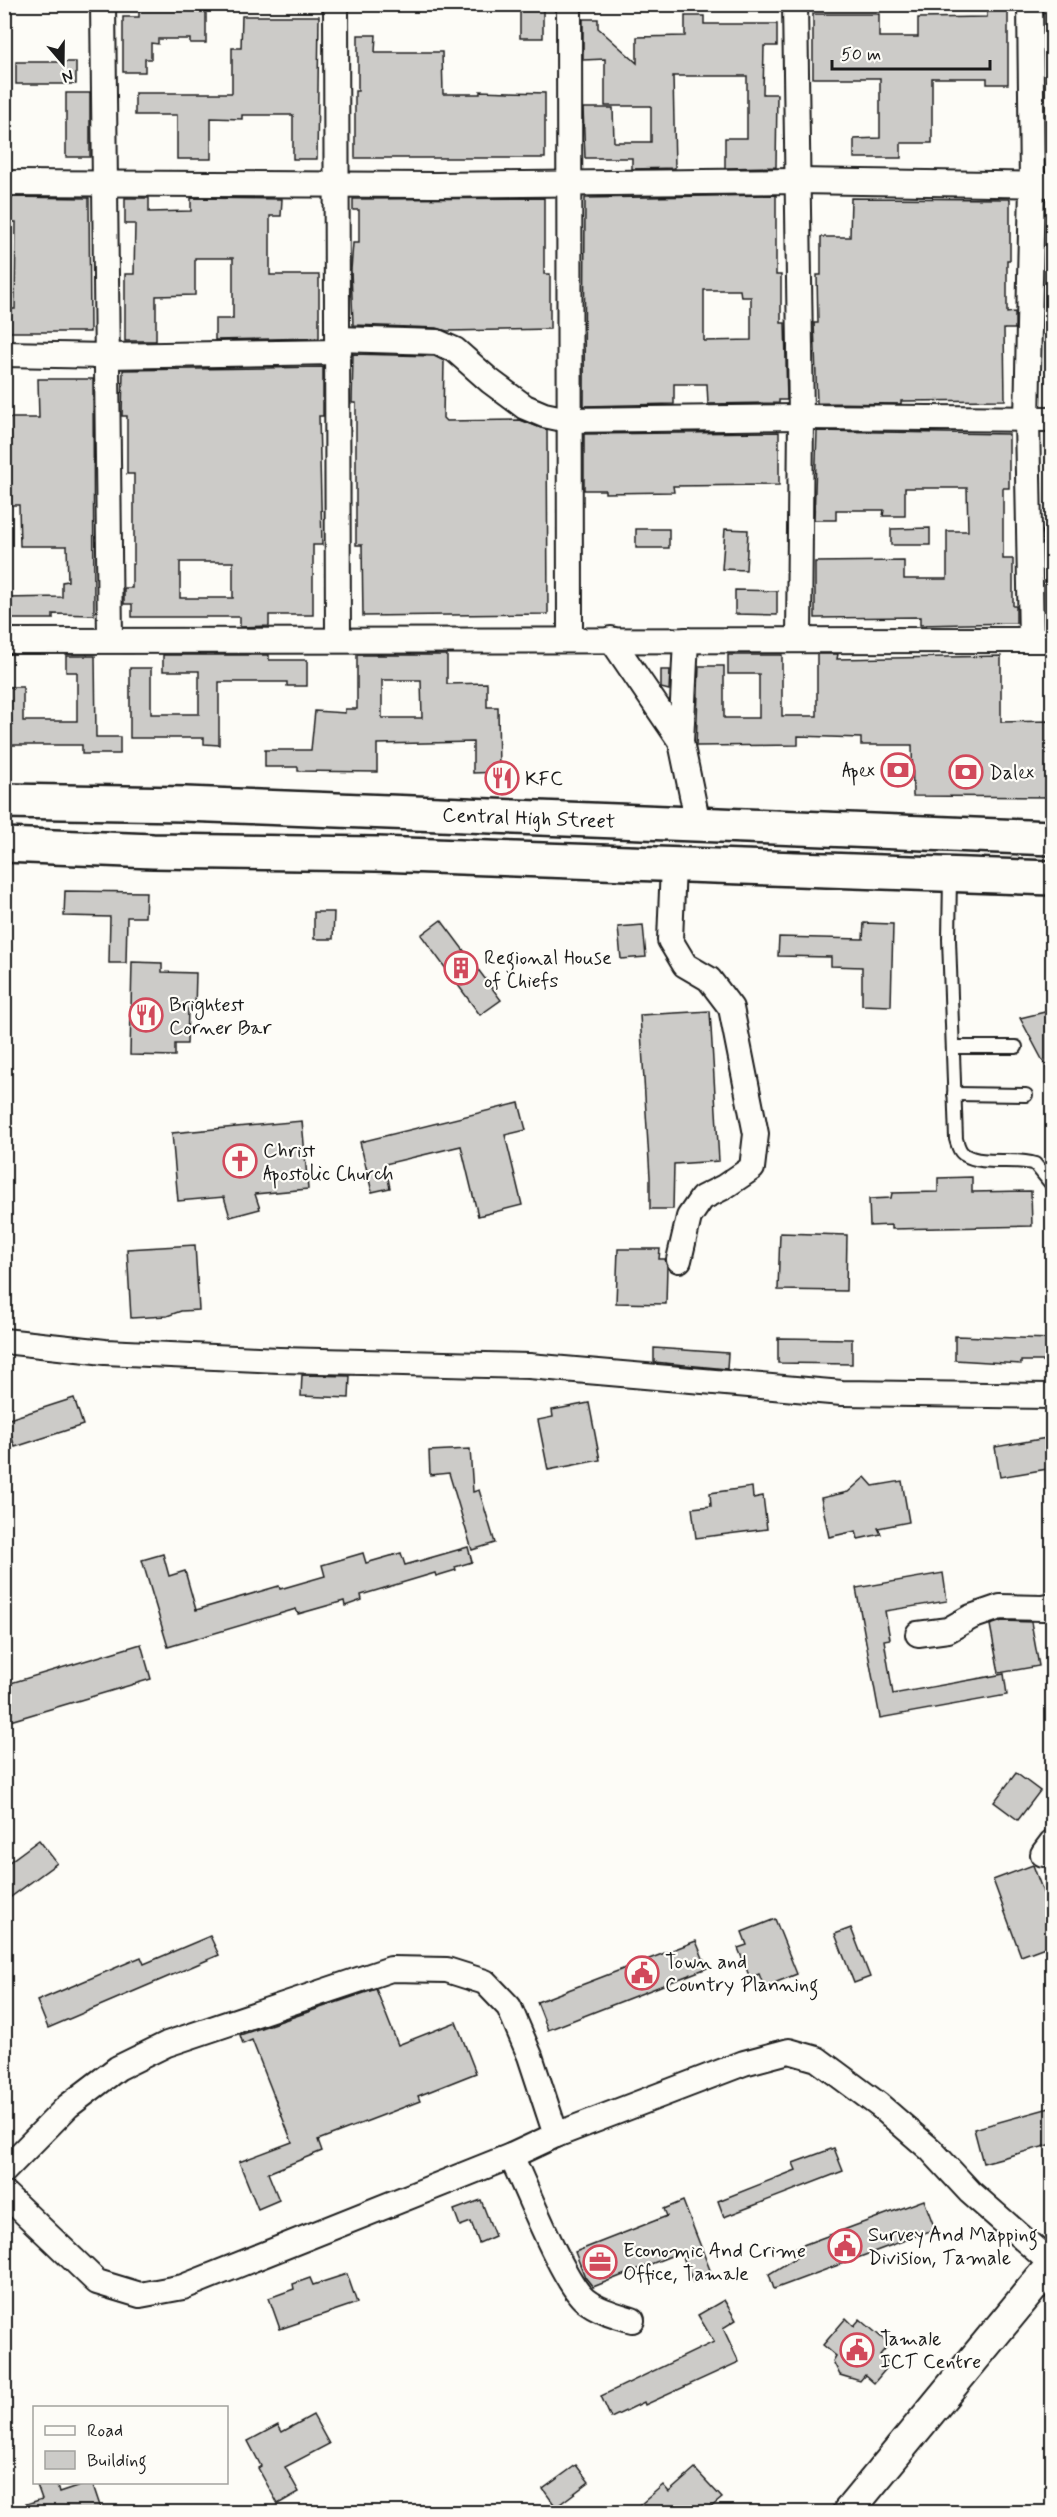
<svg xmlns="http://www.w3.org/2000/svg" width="1057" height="2517" font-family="Mynerve,sans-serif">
	<rect width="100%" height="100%" fill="#fdfcf7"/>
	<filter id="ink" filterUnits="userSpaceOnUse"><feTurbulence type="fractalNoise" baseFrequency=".0167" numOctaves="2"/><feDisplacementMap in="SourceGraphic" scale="12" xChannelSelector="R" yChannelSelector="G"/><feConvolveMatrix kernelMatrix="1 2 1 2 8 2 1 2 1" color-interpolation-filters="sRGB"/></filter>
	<g filter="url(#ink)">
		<g fill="#cccbc8" stroke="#1c1c1c" stroke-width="1.5" fill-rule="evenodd">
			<polygon points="139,4 206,4 206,43 190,43 190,39 158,39 158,44 151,43 151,59 145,59 145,72 123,72 123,17 139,17"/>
			<rect x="520" y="4" width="23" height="34"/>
			<polygon points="987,9 1008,9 1008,84 987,84 987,78 932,78 932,143 901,143 901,158 854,158 854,139 880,138 880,78 813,78 813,14 879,14 879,37 918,37 918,18 987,17"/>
			<polygon points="242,16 319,16 317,159 293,159 293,115 242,115 242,119 211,118 211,159 177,159 177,115 135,115 135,93 232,93 232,48 241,48"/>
			<polygon points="685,16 704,16 704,24 777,24 777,46 764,46 763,94 777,94 776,167 725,168 725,138 747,138 747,76 673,76 675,168 632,169 632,158 585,158 583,108 613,108 614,142 651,142 651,106 605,106 605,59 583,60 583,19 598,19 598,28 637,63 637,37 685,36"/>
			<polygon points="358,35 376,35 375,52 442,52 443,94 480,94 480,91 545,93 545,158 355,158 355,91 358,91"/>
			<rect x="16" y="62" width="60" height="22"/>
			<rect x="66" y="93" width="24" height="64"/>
			<path d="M776 195V275H781V323H785L787 400H779V403L708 404 707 384H674V404L584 406 585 198ZM704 290H740L741 297H751V340L704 341Z"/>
			<polygon points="4,197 89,198 90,332 4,332 4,309 15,309 16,222 4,222"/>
			<polygon points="125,198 149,198 149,212 191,211 191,198 282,199 281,216 270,216 270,275 319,275 319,338 215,340 215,319 233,319 233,258 195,258 195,295 156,296 156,341 125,341 125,274 134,274 135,224 125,224"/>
			<polygon points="544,198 544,274 550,274 550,329 447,331 437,328 353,325 351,270 353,243 359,243 359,210 353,210 353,199"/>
			<polygon points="851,198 1010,199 1010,260 1007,260 1007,313 1015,312 1015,329 1004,329 1005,400 901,401 901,404 817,403 814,323 818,323 817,275 821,275 821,237 850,237"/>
			<polygon points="1044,311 1053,311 1053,329 1043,329"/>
			<polygon points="353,354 434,356 444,361 443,418 446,421 520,420 547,430 548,614 363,616 362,545 356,545 356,403 352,403"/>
			<path d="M323 367V416H319L322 545H313V615H269V626L240 627V617H132V604H124V588H132V564H134V474H127V416H122L123 370ZM180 562H233V598H180Z"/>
			<polygon points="38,379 93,379 94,615 53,614 53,619 4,619 4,598 62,597 62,582 68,581 67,546 20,546 19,505 6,505 6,418 39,418"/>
			<polygon points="817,431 1009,434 1009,488 1003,488 1003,559 1013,559 1013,606 1016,606 1016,623 920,625 920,617 815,618 815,562 904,561 904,579 947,579 947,531 968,531 967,488 905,488 905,516 883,516 884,510 836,510 836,520 814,520"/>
			<polygon points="779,432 779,485 673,486 674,492 605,493 605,490 584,490 584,434"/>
			<polygon points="930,528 930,545 891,545 891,529"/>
			<rect x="636" y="529" width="33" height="19"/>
			<polygon points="725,529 748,530 746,570 722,569"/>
			<polygon points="735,590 777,591 777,615 735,614"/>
			<polygon points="817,654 838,654 837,659 1001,656 1001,722 1053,721 1053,797 913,796 912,745 861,745 861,738 798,736 798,745 696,746 699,666 724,666 724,718 759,718 759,674 728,674 728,655 782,655 782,716 817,716"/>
			<polygon points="163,655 269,655 269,660 307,660 307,686 287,686 287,682 219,682 219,745 204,744 204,738 130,738 130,668 151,668 151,714 199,714 199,671 163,671"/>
			<path d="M357 655H447V684L487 683V707H498L499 772 473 773V742L377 744V772L298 771V767H265V750H311L315 711 345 713V709H357ZM382 680H421L422 718H382Z"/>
			<polygon points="66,656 95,656 96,737 120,737 120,754 82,754 82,745 4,745 4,687 23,687 23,721 77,721 77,672 66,672"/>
			<polygon points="661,670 670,670 669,690 661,688"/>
			<polygon points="65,891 146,892 145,917 127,917 126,963 109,963 110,917 64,916"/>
			<polygon points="314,912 334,912 333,939 314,939"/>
			<polygon points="441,920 501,1000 480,1015 421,935"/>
			<polygon points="864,923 893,924 891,1006 862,1005 862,967 831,966 831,957 778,956 779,937 863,939"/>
			<polygon points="643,925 646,957 621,959 618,927"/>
			<polygon points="132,962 162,963 162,972 196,973 195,1009 188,1009 187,1044 175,1044 175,1056 130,1055"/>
			<polygon points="1053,1010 1053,1080 1020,1018"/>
			<polygon points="710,1011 719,1161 674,1164 673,1209 650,1209 650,1177 640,1015"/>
			<polygon points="519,1103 526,1130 505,1135 522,1205 478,1216 461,1146 385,1164 390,1188 372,1192 360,1142"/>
			<polygon points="302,1121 308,1189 255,1194 260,1209 230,1217 224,1197 178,1201 172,1133"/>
			<polygon points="972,1177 972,1192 1031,1191 1032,1226 892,1229 892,1225 870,1226 869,1199 891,1198 892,1193 938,1192 938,1178"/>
			<polygon points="780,1233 847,1235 846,1291 778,1290"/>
			<polygon points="195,1245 199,1310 181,1311 167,1316 131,1318 127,1249"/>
			<polygon points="618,1249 660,1249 659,1259 665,1259 667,1266 666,1304 616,1303"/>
			<polygon points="955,1336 1053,1339 1053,1361 1021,1361 1021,1364 955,1360"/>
			<polygon points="778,1338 852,1339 852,1364 778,1363"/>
			<polygon points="654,1348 728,1353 727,1369 654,1362"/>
			<polygon points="302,1375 350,1376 349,1398 301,1396"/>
			<polygon points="74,1398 83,1425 15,1447 6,1420"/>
			<polygon points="589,1403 600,1460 548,1470 538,1420 553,1417 552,1410"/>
			<polygon points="1053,1437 1053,1468 1000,1477 995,1447"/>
			<polygon points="470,1449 473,1492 479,1490 495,1543 472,1550 449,1473 430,1475 429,1451"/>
			<polygon points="865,1477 873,1486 902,1481 909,1522 878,1528 881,1534 858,1539 856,1531 829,1537 821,1498 848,1492"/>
			<polygon points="752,1487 753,1498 763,1496 767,1529 696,1538 692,1508 711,1506 710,1493"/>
			<polygon points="468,1547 472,1562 455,1567 456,1570 436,1576 435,1573 361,1595 362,1600 345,1606 344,1601 298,1614 296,1609 168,1647 142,1560 163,1554 169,1576 185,1571 196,1610 279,1586 280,1589 325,1576 322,1565 363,1553 366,1563 401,1553 405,1565"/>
			<polygon points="943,1573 947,1601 885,1611 890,1639 884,1640 893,1694 1004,1674 1007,1695 880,1718 856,1588"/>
			<polygon points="1002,1621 1031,1622 1039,1666 999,1673 990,1625"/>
			<polygon points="141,1644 151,1679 10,1721 4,1703 4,1685"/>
			<polygon points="1016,1773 1040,1791 1018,1820 994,1802"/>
			<polygon points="39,1840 57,1863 4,1902 4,1866"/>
			<polygon points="1033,1865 1053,1919 1053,1944 1021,1956 993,1880"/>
			<polygon points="775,1919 797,1974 764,1987 759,1974 750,1978 738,1948 747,1945 742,1932"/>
			<polygon points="851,1928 870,1977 854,1983 835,1934"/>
			<polygon points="210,1936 219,1955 48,2028 37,2001 141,1957 144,1964"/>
			<polygon points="696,1941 707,1968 548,2030 537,2002"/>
			<polygon points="376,1989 398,2045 456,2022 476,2073 418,2096 420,2101 318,2140 322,2151 268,2173 279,2200 258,2209 239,2162 292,2142 252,2040 243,2044 240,2035"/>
			<polygon points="1053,2107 1053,2144 983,2163 974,2129"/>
			<polygon points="834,2148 843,2171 724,2217 718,2201 796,2170 793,2163"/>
			<polygon points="481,2200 495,2236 479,2243 471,2222 460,2226 454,2210"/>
			<polygon points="924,2200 935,2229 774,2289 769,2274 799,2256 795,2248"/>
			<polygon points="683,2201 712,2275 693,2282 681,2252 593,2287 585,2277 575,2252 667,2216 664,2209"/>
			<polygon points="347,2274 357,2303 280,2329 269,2298 294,2289 293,2284 310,2278 313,2285"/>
			<polygon points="724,2300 736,2320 723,2328 739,2362 645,2405 644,2402 611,2418 601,2396 714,2342 698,2315"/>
			<polygon points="846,2318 854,2326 860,2319 889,2344 880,2355 890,2364 874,2383 865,2375 860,2381 840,2375 833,2361 836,2356 823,2345"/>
			<polygon points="313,2415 329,2444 285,2467 299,2492 278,2504 258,2468 261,2466 248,2441 278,2425 282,2432"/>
			<polygon points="576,2465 589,2482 556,2507 543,2489"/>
			<polygon points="695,2469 722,2498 705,2512 632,2512 663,2485 669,2492"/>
			<polygon points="36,2482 56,2482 59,2493 92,2482 102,2512 11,2512 11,2509 42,2499"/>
		</g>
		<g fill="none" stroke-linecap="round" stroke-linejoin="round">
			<g stroke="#1c1c1c" stroke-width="16">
				<g id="service">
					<path d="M950 876 949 939 956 1139C958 1145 959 1152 965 1155 983 1166 1015 1157 1035 1164L1052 1185"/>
					<polyline points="953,1047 1016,1047"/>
					<polyline points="954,1094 1026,1095"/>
				</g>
			</g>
			<g stroke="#1c1c1c" stroke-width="28">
				<g id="minor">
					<polyline points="103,4 110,640"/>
					<polyline points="336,4 338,640"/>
					<polyline points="569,4 570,639"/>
					<polyline points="795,4 801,417 799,639"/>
					<polyline points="1030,4 1032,185 1027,419 1031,640"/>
					<polyline points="4,183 436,185 796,181 1052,185"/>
					<polyline points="338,339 437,342 455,350 490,381 525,407 544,415 568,420 801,417 1052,419"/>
					<polyline points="4,354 107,356 339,352"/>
					<polyline points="611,639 681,742"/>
					<polyline points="686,640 681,742 698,824"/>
					<polyline points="4,641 1052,640"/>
					<polyline points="673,865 670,940 685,965 709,979 731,1008 756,1134 752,1168 724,1187 702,1198 689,1217 679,1260"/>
					<polyline points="4,1341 105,1352 279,1360 529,1366 842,1393 1052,1396"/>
					<polyline points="918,1634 948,1630 971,1617 1000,1607 1043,1608 1052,1606"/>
					<polyline points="1043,1854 1052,1842"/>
					<path d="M511 2156C526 2187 563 2282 585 2300 599 2311 616 2315 632 2320"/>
					<polyline points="4,2171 68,2106 118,2068 167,2044 391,1969 447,1970 485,1982 509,2007 530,2056 556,2135"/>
					<polyline points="4,2193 97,2282 140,2295 183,2287 511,2156 556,2135 744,2063 789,2051 817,2059 879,2105 931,2150 970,2192 1052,2264"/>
				</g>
			</g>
			<g stroke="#1c1c1c" stroke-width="34">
				<polyline id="tertiary" points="848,2512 1052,2264"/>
			</g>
			<g stroke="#1c1c1c" stroke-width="38">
				<g id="trunk">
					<path id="s1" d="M4 801 185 804 1052 838"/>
					<polyline points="4,845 153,851 377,854 1052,878"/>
				</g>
			</g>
			<use href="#service" stroke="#fdfcf7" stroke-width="12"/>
			<use href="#minor" stroke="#fdfcf7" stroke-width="24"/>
			<use href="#tertiary" stroke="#fdfcf7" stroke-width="30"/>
			<use href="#trunk" stroke="#fdfcf7" stroke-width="33"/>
		</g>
	</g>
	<defs>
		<g id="bank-ring" transform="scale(1.725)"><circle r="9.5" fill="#fdfcf7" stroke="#d1495b" stroke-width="1.5"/><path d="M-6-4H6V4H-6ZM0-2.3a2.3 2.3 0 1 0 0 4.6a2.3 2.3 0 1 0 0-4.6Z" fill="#d1495b"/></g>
		<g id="restaurant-ring" transform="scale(1.725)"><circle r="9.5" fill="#fdfcf7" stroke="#d1495b" stroke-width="1.5"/><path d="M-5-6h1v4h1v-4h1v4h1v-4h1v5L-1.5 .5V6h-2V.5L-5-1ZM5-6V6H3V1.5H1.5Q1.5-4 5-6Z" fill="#d1495b"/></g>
		<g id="building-ring" transform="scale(1.725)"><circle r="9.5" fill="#fdfcf7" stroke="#d1495b" stroke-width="1.5"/><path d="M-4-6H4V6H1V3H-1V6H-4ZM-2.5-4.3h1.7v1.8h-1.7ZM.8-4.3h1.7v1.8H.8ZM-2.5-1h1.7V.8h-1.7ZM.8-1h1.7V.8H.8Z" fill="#d1495b"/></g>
		<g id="church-ring" transform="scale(1.725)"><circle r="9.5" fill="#fdfcf7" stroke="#d1495b" stroke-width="1.5"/><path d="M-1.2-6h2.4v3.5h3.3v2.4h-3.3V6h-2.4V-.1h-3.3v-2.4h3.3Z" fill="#d1495b"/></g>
		<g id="civic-ring" transform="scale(1.725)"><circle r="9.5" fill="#fdfcf7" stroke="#d1495b" stroke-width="1.5"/><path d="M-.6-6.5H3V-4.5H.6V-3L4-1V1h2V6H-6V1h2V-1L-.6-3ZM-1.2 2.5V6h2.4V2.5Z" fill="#d1495b"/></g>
		<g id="office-ring" transform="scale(1.725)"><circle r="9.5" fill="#fdfcf7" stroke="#d1495b" stroke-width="1.5"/><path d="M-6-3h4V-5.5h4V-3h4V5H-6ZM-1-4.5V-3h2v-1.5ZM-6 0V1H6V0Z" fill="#d1495b"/></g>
	</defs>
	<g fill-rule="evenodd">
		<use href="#bank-ring" x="898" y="770"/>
		<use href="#bank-ring" x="966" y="772"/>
		<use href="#restaurant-ring" x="502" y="778"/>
		<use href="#building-ring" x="461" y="968"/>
		<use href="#restaurant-ring" x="146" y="1015"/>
		<use href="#church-ring" x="240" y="1161"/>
		<use href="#civic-ring" x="642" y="1973"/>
		<use href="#civic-ring" x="845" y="2246"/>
		<use href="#office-ring" x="600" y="2262"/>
		<use href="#civic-ring" x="857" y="2350"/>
	</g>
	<g text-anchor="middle" stroke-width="4.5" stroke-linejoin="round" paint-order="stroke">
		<g font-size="20" fill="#1c1c1c" stroke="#fdfcf7" text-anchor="start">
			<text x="875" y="777" text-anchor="end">Apex</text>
			<text x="989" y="779">Dalex</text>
			<text x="525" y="785">KFC</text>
			<text x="484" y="964">Regional House<tspan x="484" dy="23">of Chiefs</tspan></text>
			<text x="169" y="1011">Brightest<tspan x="169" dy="23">Corner Bar</tspan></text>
			<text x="263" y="1157">Christ<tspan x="263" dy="23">Apostolic Church</tspan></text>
			<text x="665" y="1968">Town and<tspan x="665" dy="23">Country Planning</tspan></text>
			<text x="868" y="2241">Survey And Mapping<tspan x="868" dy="23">Division, Tamale</tspan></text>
			<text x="623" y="2257">Economic And Crime<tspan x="623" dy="23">Office, Tamale</tspan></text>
			<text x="880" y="2345">Tamale<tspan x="880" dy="23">ICT Centre</tspan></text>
		</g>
		<g font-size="20" fill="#1c1c1c" stroke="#fdfcf7">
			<text dy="7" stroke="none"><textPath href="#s1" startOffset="525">Central High Street</textPath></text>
		</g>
	</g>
	<rect width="1057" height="2517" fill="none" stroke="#fdfcf7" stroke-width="24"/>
	<rect x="12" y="12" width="1033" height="2493" fill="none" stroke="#1c1c1c" stroke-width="2" filter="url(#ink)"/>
	<rect x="33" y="2406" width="195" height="78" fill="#fdfcf7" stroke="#a3a29f" stroke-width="1.5"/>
	<rect x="45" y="2426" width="30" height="9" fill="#fdfcf7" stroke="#a3a29f" stroke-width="1.5"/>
	<text x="87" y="2436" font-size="18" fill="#1c1c1c">Road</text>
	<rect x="45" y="2451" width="30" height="18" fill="#cccbc8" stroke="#a3a29f" stroke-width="1.5"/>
	<text x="87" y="2466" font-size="18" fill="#1c1c1c">Building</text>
	<g transform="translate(63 63) rotate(160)" stroke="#fdfcf7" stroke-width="4.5" paint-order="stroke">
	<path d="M0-4.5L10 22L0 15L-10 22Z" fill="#1c1c1c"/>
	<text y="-9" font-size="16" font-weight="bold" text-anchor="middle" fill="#1c1c1c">N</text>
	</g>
	<path d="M832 60v9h158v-9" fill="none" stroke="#1c1c1c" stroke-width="3"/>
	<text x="841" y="60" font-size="18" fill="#1c1c1c" stroke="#fdfcf7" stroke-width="4.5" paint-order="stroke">50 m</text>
</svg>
